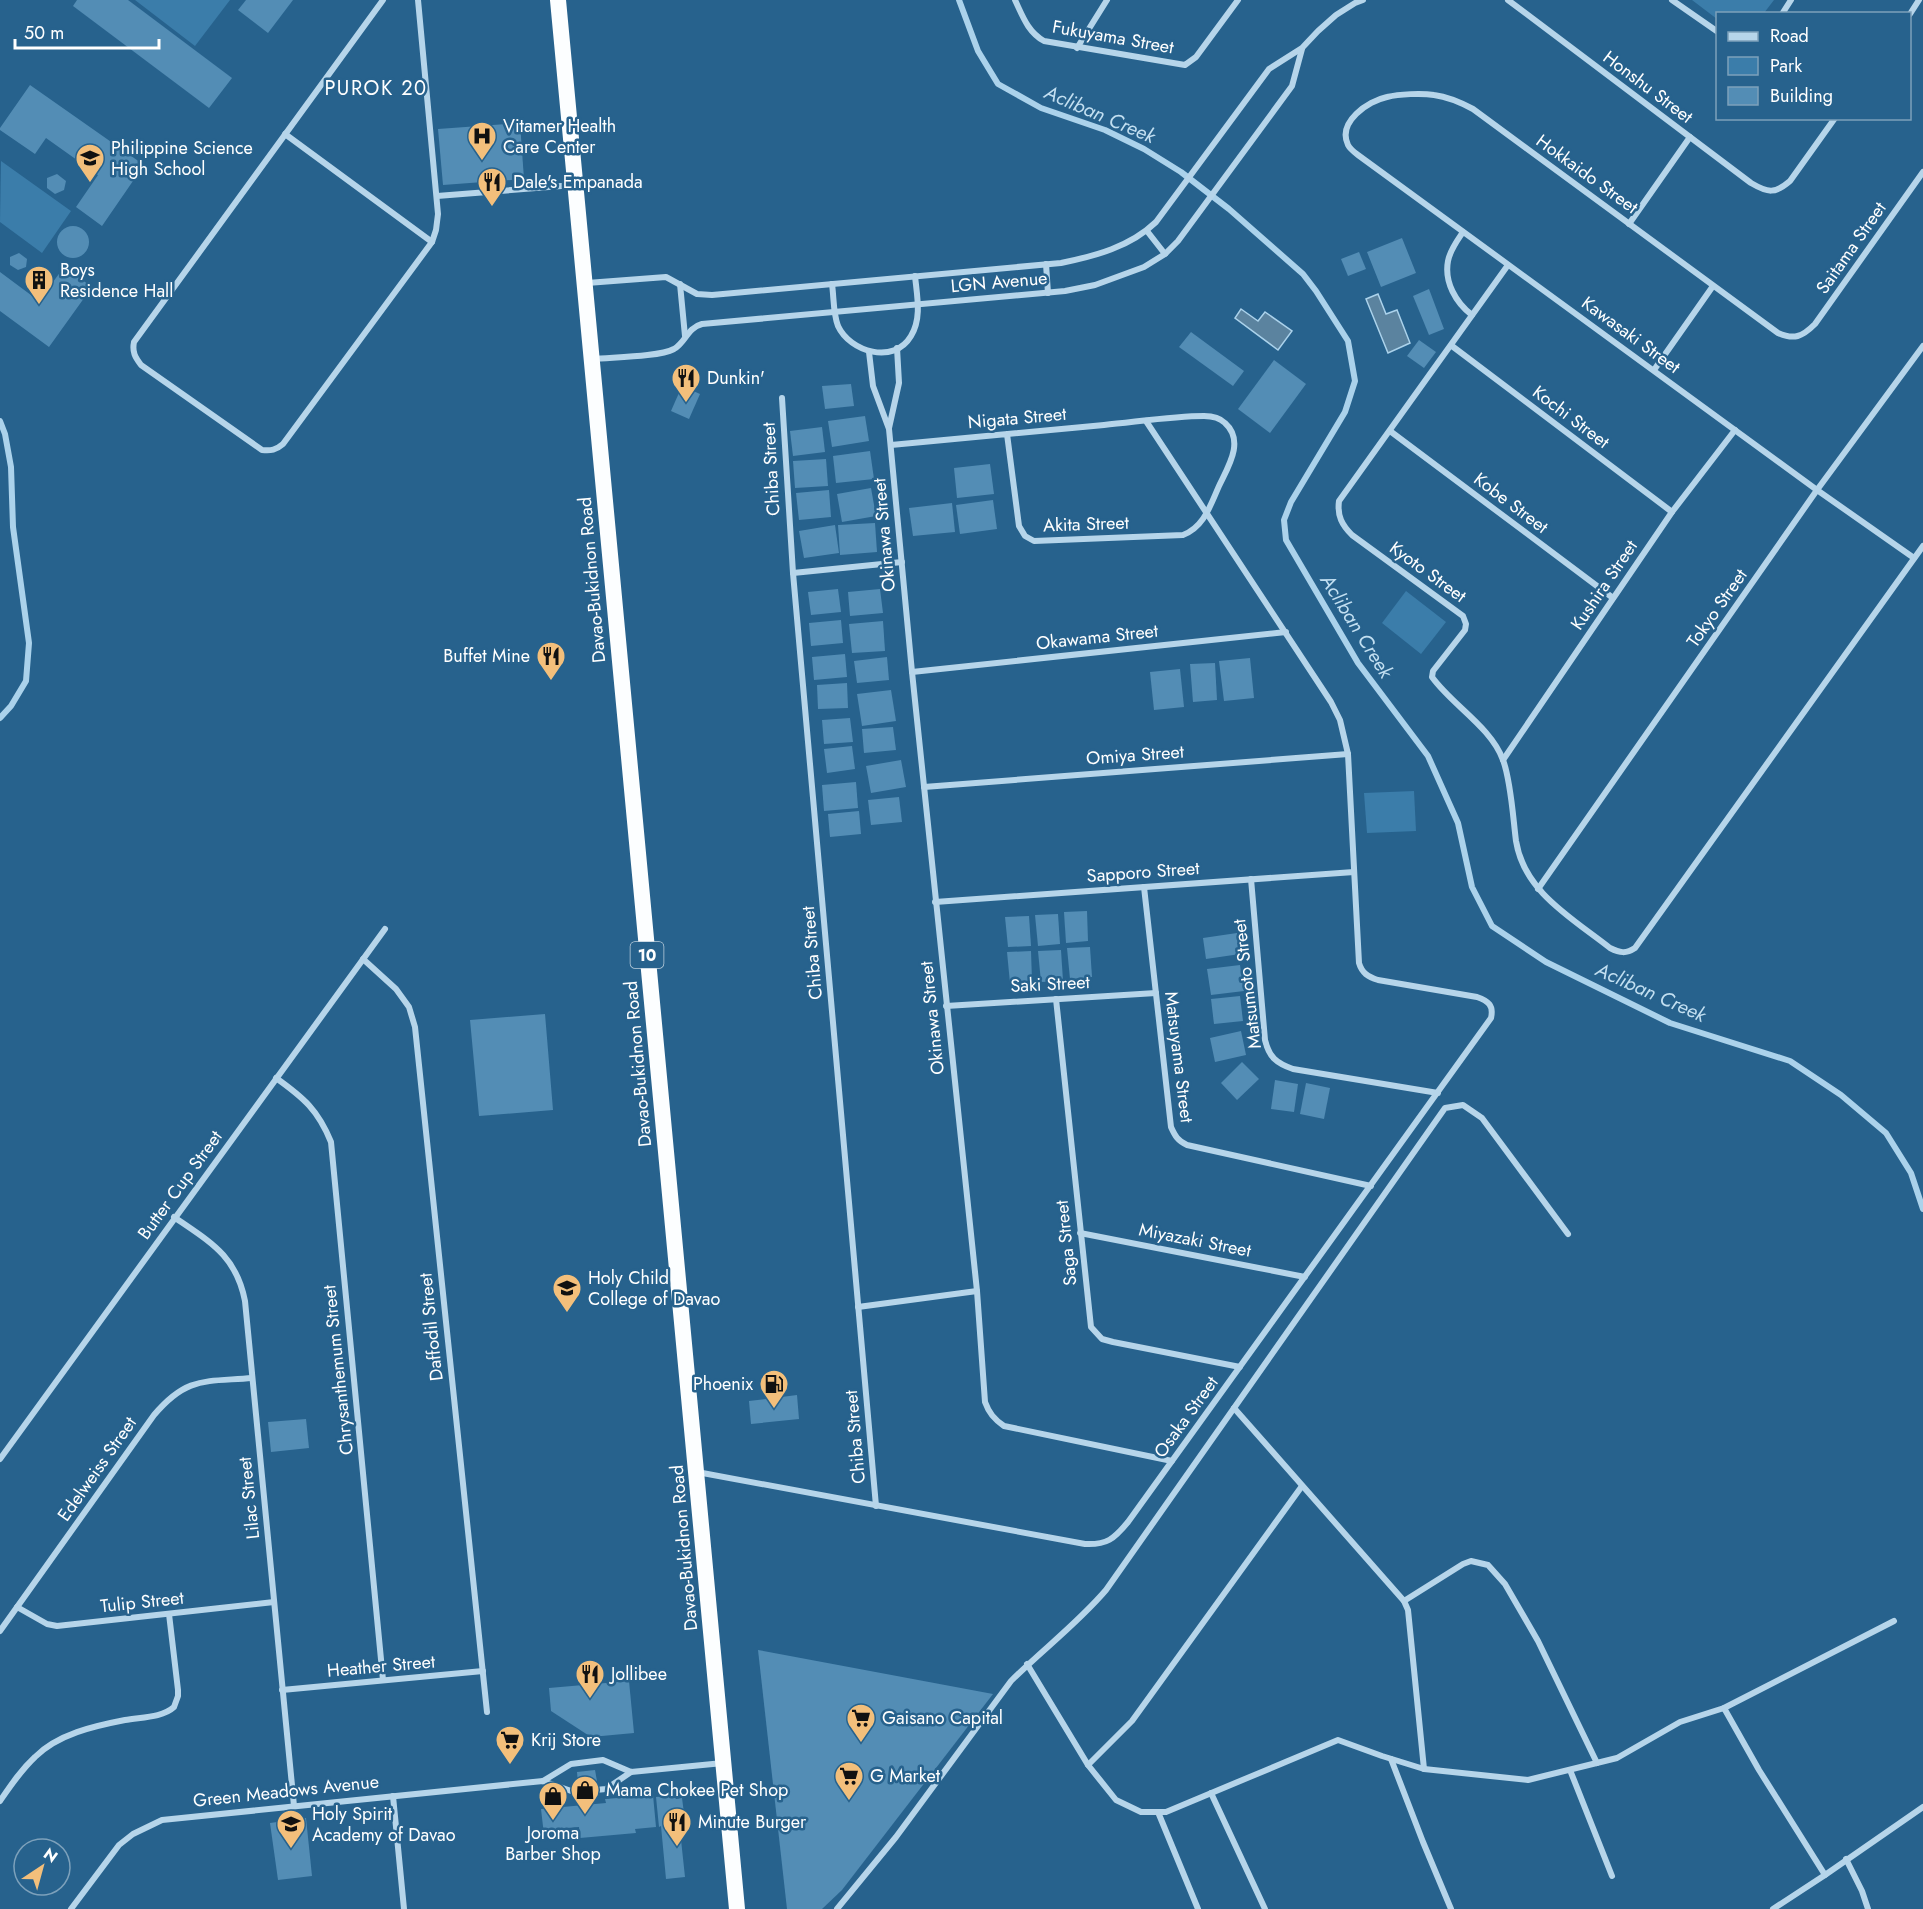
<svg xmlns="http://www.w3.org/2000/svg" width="1923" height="1909" font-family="Jost,sans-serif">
	<rect width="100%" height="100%" fill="#27628d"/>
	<g fill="#3b7daa">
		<polygon points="135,0 230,0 195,46"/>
		<polygon points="1692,0 1774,0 1764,13 1718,14 1717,19"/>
		<polygon points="1,161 71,211 42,253 0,222"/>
		<polygon points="1406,591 1446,622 1421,654 1382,623"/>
		<polygon points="1414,791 1416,831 1367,833 1364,793"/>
	</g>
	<g fill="#5b839f" stroke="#abd2eb" stroke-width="1.5">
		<polygon points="1378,294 1386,314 1397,310 1410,343 1388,353 1366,299"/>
		<polygon points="1241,309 1258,321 1265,312 1292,331 1278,350 1235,318"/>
	</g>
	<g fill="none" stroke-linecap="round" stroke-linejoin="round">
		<g stroke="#abd2eb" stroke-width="6">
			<polyline points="959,0 978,51 998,84 1041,108 1105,130 1144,149 1181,172 1229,209 1303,274 1316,291 1348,341 1355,381 1345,412 1291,502 1284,520 1286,540 1358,663 1428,756 1458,823 1472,887 1492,926 1546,962 1670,1023 1790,1061 1841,1095 1886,1133 1911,1173 1923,1209"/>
			<polyline points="0,421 5,434 11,467 13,527 29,643 26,681 11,706 0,718"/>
		</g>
	</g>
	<g fill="#538db5">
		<polygon points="77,0 128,0 232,78 209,108 73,6"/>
		<polygon points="246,0 293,0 268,33 238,10"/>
		<polygon points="30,85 144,165 102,226 76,207 98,175 46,138 35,154 0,130 0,128"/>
		<polygon points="520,123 524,179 443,185 438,129"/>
		<polygon points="57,174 66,181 64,190 55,194 47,188 47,178"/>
		<circle cx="73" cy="242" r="16"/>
		<polygon points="1402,238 1416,273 1381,287 1367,252"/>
		<polygon points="1359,252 1366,269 1348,276 1341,259"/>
		<polygon points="19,253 27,259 26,267 18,270 10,265 10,257"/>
		<polygon points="64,267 92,287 49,347 0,311 0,272 39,301"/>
		<polygon points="1429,289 1444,329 1429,335 1413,296"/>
		<polygon points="1191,332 1244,371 1233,386 1179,347"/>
		<polygon points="1419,340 1436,352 1424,368 1407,356"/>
		<polygon points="1274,360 1306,384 1270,433 1238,409"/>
		<polygon points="851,384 854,406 825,409 822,386"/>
		<polygon points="682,386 700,394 689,419 671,411"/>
		<polygon points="865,416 869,441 832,447 828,421"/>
		<polygon points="822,427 825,452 793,456 790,431"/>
		<polygon points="870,451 874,479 836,483 833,456"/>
		<polygon points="826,459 828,486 795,488 793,461"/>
		<polygon points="990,464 994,494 957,498 954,468"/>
		<polygon points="871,488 876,516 842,522 837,494"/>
		<polygon points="829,490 831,517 799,520 796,493"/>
		<polygon points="993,500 997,529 960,534 956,505"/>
		<polygon points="952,503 955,532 913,536 909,508"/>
		<polygon points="875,523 877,552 840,555 838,525"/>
		<polygon points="835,525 839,553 804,558 799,531"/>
		<polygon points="838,589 841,612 811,615 808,592"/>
		<polygon points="880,589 883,613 850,616 848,592"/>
		<polygon points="841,620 843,643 811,646 809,623"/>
		<polygon points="883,621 885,651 852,653 849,624"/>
		<polygon points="845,654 847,677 814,680 812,657"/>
		<polygon points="887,657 889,680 857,683 854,661"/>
		<polygon points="1250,658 1254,698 1224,701 1219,661"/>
		<polygon points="1215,663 1217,700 1193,702 1190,664"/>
		<polygon points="1180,669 1184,707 1154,710 1150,672"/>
		<polygon points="847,683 848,708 818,709 817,685"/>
		<polygon points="891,690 896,721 862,726 857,694"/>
		<polygon points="850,718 853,742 824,744 822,720"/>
		<polygon points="893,727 896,750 864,753 862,729"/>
		<polygon points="852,746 855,769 827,773 824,749"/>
		<polygon points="901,760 906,787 871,793 866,766"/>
		<polygon points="856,782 858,808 824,811 822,785"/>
		<polygon points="899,797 902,822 871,825 868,800"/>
		<polygon points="859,811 861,834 830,837 828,814"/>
		<polygon points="1087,911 1088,941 1066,943 1064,912"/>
		<polygon points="1058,914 1060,944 1038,946 1035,915"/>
		<polygon points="1029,916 1031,946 1008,947 1005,917"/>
		<polygon points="1237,933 1240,954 1206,959 1203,938"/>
		<polygon points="1090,947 1092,977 1070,979 1067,948"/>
		<polygon points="1061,950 1063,981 1041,982 1038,951"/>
		<polygon points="1031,951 1032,981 1010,983 1007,952"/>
		<polygon points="1240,965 1244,991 1211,995 1207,969"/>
		<polygon points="1240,996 1243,1021 1214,1024 1211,999"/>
		<polygon points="545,1014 553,1110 479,1116 470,1020"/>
		<polygon points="1241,1031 1246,1055 1215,1062 1210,1038"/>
		<polygon points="1242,1062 1259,1079 1237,1100 1221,1083"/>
		<polygon points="1275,1080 1298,1084 1294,1112 1271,1109"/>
		<polygon points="1306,1083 1330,1088 1324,1119 1300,1114"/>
		<polygon points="797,1395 799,1419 751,1424 749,1401"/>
		<polygon points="306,1419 309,1448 271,1452 268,1422"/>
		<polygon points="758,1650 993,1694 842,1890 822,1909 787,1909"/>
		<polygon points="629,1681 634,1733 591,1737 551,1711 549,1688"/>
		<polygon points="595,1770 597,1781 578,1783 577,1772"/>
		<polygon points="643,1790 643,1796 653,1795 656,1827 635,1829 636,1833 580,1838 579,1827 555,1829 555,1834 544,1835 541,1809 606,1803 605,1799 618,1798 618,1792"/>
		<polygon points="675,1795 676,1799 682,1798 685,1821 679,1821 685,1877 666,1879 661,1826 659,1827 656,1797"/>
		<polygon points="306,1818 312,1876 278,1880 270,1823"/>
	</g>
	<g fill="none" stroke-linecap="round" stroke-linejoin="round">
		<g stroke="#b6d5ea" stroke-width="6">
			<path d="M383 0 134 342C132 352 135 357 141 365L262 450C271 451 276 450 283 444L432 242 436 230 438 214 418 0"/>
			<path d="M1015 0C1023 17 1028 32 1044 41L1185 65 1196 57 1238 0"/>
			<path d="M1508 0 1751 183C1768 193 1775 194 1790 181L1835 118"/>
			<polyline points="1672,0 1718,32"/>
			<polyline points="1782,14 1791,0"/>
			<polyline points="1910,14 1919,0"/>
			<polyline points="1077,48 1107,0"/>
			<polyline points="285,134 432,242"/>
			<polyline points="437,196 574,185"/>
			<polyline points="1629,224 1690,137"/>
			<polyline points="1147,231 1165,254"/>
			<path d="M1463 232C1457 241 1450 250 1448 261 1444 282 1456 303 1472 315"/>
			<polyline points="1046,264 1048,293"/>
			<path d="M1508 265 1339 501C1337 516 1342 525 1352 535L1463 616 1466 624 1465 630 1433 671 1432 677C1452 705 1491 727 1503 760 1511 781 1513 818 1516 841 1524 892 1572 918 1610 948 1620 953 1626 954 1635 948L1923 546"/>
			<path d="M587 283 666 277 697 294 712 295 1061 263C1095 256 1130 247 1156 222L1269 69 1302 48 1318 31 1336 15 1355 3 1363 0"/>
			<polyline points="680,284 685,336"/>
			<path d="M832 284C834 298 833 313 838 326 850 352 894 365 911 336 922 318 917 296 915 276"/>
			<polyline points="1452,346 1672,512"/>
			<path d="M869 352 873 386 889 429 912 672 977 1291 985 1402C989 1413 994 1419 1004 1426L1172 1461"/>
			<path d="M593 359C612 357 659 357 674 349 686 342 687 328 702 324L1065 291 1095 285 1144 267 1165 254 1178 241 1292 86 1302 49"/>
			<polyline points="1654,370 1713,286"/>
			<polyline points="782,398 793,573 876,1506"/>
			<polyline points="889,428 899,383 897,348"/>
			<polyline points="1390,431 1613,598"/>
			<path d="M891 445C962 439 1033 432 1104 425 1136 422 1173 416 1204 416 1212 416 1220 418 1225 423 1245 441 1228 467 1219 486 1210 506 1204 527 1183 535L1034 541 1025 536 1019 526 1007 434"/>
			<path d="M1914 558 1817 490 1358 155C1354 152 1350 149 1348 145 1337 122 1368 101 1387 97 1399 94 1422 93 1434 95 1449 97 1460 102 1473 109L1778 333C1794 340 1802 337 1815 324L1923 172"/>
			<polyline points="793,573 902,562"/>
			<polyline points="912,672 1286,632"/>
			<polyline points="1503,760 1672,512 1735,430"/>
			<polyline points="924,787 1348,754"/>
			<path d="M1251 879 1265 1040C1269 1057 1276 1063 1293 1069L1438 1093"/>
			<path d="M1144 887 1171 1127C1175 1136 1178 1141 1187 1145L1371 1186"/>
			<polyline points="1538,889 1817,490 1923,346"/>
			<polyline points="935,902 1354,872"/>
			<polyline points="363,959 396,989 409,1007 415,1027 487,1712"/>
			<polyline points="1056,999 1091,1327 1102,1339 1113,1342 1240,1367"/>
			<polyline points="946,1006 1156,993"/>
			<path d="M276 1078C304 1098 318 1110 331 1142L383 1680"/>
			<path d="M174 1217C210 1242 236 1255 245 1301L294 1806"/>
			<polyline points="1080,1233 1305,1277"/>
			<polyline points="858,1307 977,1291"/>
			<polyline points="1234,1408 1404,1601 1408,1610 1424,1769"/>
			<polyline points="0,1459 385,929"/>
			<path d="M697 1472 1085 1544C1107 1545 1114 1539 1128 1522L1491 1018C1494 1005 1488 1001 1477 997L1378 980C1368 977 1362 973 1359 963L1348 754 1340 720 1331 702 1146 421"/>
			<polyline points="1404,1601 1463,1564 1471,1561 1488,1565 1505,1584 1538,1641 1597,1763"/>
			<polyline points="17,1607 47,1624 57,1626 274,1602"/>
			<path d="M0 1631 154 1415C187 1376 205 1382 252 1378"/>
			<polyline points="1027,1664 1088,1765 1116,1800 1141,1812 1166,1812 1338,1740 1382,1756 1424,1769 1528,1780 1617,1758 1680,1722 1724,1708 1759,1770 1825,1875 1923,1807"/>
			<polyline points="282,1690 483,1671"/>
			<polyline points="1724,1708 1894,1621"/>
			<polyline points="1391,1759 1423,1842 1451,1909"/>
			<polyline points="1088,1765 1132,1721 1302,1486"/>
			<polyline points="1570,1770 1612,1876"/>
			<polyline points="543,1781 571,1764 603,1760 631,1772 723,1763"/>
			<polyline points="1211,1793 1265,1909"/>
			<polyline points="393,1796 404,1909"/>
			<path d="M0 1801C11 1785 21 1770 35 1757 58 1734 94 1726 125 1720 140 1717 162 1718 174 1707L178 1696V1690L169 1614"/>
			<polyline points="1158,1812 1198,1909"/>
			<polyline points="1846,1859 1862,1891 1868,1909"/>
			<polyline points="71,1909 119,1845 133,1834 162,1820 543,1781 574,1792 606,1789 631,1772"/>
			<path d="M837 1909 896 1837 1011 1681C1042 1650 1077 1624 1106 1590L1445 1108 1463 1105 1482 1118 1568 1234"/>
			<polyline points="1773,1909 1825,1875"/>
		</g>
		<polyline stroke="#fcfeff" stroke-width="16" points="558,0 737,1909"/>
	</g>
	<defs>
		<g id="hospital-pin" transform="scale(1.5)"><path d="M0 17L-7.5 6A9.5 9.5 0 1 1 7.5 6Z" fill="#f3bf7b" stroke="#27628d"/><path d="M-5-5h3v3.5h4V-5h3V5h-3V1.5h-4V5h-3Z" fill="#111"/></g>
		<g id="school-pin" transform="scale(1.5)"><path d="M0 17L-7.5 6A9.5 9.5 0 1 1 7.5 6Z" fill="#f3bf7b" stroke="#27628d"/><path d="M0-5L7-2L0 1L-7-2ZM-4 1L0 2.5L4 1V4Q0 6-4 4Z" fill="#111"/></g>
		<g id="restaurant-pin" transform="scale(1.5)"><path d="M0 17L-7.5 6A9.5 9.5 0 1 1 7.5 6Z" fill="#f3bf7b" stroke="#27628d"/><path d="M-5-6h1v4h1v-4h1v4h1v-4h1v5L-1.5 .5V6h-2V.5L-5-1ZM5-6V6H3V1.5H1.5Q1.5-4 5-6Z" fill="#111"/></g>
		<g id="building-pin" transform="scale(1.5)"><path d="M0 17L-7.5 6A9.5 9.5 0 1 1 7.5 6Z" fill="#f3bf7b" stroke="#27628d"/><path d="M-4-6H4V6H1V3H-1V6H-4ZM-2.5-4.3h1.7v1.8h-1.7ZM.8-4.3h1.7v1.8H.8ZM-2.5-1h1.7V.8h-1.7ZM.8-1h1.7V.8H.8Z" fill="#111"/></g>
		<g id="university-pin" transform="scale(1.5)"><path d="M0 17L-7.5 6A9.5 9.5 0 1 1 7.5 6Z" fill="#f3bf7b" stroke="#27628d"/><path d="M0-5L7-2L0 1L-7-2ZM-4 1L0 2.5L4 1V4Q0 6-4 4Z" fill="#111"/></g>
		<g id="fuel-pin" transform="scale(1.5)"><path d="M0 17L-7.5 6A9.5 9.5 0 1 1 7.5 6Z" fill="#f3bf7b" stroke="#27628d"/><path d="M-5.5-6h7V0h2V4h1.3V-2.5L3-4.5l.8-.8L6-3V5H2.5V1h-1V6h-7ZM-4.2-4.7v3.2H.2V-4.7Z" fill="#111"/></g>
		<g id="supermarket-pin" transform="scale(1.5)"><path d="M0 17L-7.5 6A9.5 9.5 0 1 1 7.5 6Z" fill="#f3bf7b" stroke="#27628d"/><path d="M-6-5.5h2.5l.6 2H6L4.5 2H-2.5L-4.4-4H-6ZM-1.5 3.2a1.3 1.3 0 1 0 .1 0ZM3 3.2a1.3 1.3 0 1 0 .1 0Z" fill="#111"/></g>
		<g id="shop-pin" transform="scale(1.5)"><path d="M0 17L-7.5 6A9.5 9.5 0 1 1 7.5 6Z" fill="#f3bf7b" stroke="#27628d"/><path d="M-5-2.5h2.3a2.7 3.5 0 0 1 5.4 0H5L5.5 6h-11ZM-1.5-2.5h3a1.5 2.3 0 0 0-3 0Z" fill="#111"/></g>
	</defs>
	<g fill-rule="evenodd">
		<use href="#hospital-pin" x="482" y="136"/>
		<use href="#school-pin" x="90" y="158"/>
		<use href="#restaurant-pin" x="492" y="182"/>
		<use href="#building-pin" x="39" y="280"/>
		<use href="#restaurant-pin" x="686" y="378"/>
		<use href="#restaurant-pin" x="551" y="656"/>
		<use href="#university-pin" x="567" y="1288"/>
		<use href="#fuel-pin" x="774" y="1384"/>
		<use href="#restaurant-pin" x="590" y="1674"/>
		<use href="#supermarket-pin" x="861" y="1718"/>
		<use href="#supermarket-pin" x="510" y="1740"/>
		<use href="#supermarket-pin" x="849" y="1776"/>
		<use href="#shop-pin" x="585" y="1790"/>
		<use href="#shop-pin" x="553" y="1796"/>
		<use href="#restaurant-pin" x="677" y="1822"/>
		<use href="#school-pin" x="291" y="1824"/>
	</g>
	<g text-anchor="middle" stroke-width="5" stroke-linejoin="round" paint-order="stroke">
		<rect fill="#27628d" stroke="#bed0dd" stroke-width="1.5" x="630.5" y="942" width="33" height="26" rx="4.5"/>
		<g font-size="16" font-weight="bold" fill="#fff">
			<text x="647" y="961">10</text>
		</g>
		<g font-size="18" fill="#fff" stroke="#27628d">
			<text transform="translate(1113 37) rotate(10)" y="6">Fukuyama Street</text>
			<text transform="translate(1648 87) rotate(37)" y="6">Honshu Street</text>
			<text transform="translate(1587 174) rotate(36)" y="6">Hokkaido Street</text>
			<text transform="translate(1851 248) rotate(-55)" y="6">Saitama Street</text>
			<text transform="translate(999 282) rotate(-5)" y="6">LGN Avenue</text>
			<text transform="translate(1631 335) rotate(36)" y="6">Kawasaki Street</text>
			<text transform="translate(1571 417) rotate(37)" y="6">Kochi Street</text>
			<text transform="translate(1017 418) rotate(-5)" y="6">Nigata Street</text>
			<text transform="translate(771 469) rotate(-93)" y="6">Chiba Street</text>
			<text transform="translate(1511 503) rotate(37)" y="6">Kobe Street</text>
			<text transform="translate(1086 524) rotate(-2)" y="6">Akita Street</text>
			<text transform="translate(884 535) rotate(-95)" y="6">Okinawa Street</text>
			<text transform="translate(1428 572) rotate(36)" y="6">Kyoto Street</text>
			<text transform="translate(592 580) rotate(-95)" y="6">Davao-Bukidnon Road</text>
			<text transform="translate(1604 585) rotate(-56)" y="6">Kushira Street</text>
			<text transform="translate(1717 608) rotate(-55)" y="6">Tokyo Street</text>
			<text transform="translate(1097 637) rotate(-6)" y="6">Okawama Street</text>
			<text transform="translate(1135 755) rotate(-4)" y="6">Omiya Street</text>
			<text transform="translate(1143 872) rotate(-4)" y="6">Sapporo Street</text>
			<text transform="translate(812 953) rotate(-95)" y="6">Chiba Street</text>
			<text transform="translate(1050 984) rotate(-3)" y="6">Saki Street</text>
			<text transform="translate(1247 984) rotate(-97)" y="6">Matsumoto Street</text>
			<text transform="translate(932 1018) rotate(-96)" y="6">Okinawa Street</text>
			<text transform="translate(1179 1057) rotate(83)" y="6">Matsuyama Street</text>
			<text transform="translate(638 1064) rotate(-95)" y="6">Davao-Bukidnon Road</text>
			<text transform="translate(180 1185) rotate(-54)" y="6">Butter Cup Street</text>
			<text transform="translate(1195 1240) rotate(11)" y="6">Miyazaki Street</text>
			<text transform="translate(1066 1243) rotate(-96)" y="6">Saga Street</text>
			<text transform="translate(431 1327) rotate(-96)" y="6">Daffodil Street</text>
			<text transform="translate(338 1370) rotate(-96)" y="6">Chrysanthemum Street</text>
			<text transform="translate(1186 1417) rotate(-54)" y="6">Osaka Street</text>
			<text transform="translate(855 1437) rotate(-95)" y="6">Chiba Street</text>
			<text transform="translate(97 1469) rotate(-55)" y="6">Edelweiss Street</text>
			<text transform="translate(249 1498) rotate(-96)" y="6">Lilac Street</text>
			<text transform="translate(684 1548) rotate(-95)" y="6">Davao-Bukidnon Road</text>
			<text transform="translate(142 1602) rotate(-6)" y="6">Tulip Street</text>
			<text transform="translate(381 1666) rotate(-5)" y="6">Heather Street</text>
			<text transform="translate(286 1791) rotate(-6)" y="6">Green Meadows Avenue</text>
		</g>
		<g font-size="18" fill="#fff" stroke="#27628d" text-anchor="start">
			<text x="503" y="132">Vitamer Health<tspan x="503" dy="21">Care Center</tspan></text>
			<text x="111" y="154">Philippine Science<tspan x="111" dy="21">High School</tspan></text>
			<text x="513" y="188">Dale's Empanada</text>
			<text x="60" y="276">Boys<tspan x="60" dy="21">Residence Hall</tspan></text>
			<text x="707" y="384">Dunkin'</text>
			<text x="530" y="662" text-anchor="end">Buffet Mine</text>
			<text x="588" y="1284">Holy Child<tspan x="588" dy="21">College of Davao</tspan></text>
			<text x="753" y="1390" text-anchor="end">Phoenix</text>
			<text x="611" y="1680">Jollibee</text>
			<text x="882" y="1724">Gaisano Capital</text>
			<text x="531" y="1746">Krij Store</text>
			<text x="870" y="1782">G Market</text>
			<text x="606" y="1796">Mama Chokee Pet Shop</text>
			<text x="312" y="1820">Holy Spirit<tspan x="312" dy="21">Academy of Davao</tspan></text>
			<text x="698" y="1828">Minute Burger</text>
			<text x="553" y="1839" text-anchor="middle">Joroma<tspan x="553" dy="21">Barber Shop</tspan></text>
		</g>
		<g font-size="20" letter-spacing="1.5" fill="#fff" stroke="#27628d">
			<text x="376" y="95">PUROK 20</text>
		</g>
		<g font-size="20" font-style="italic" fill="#c2dff1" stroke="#27628d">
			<text transform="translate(1100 114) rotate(23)" y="7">Acliban Creek</text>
			<text transform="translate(1357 626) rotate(58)" y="7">Acliban Creek</text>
			<text transform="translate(1651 992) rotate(24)" y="7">Acliban Creek</text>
		</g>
	</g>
	<rect x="1716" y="12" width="195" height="108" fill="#27628d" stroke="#7da1bb" stroke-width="1.5"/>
	<rect x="1728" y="32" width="30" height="9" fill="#b6d5ea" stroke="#7da1bb" stroke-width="1.5"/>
	<text x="1770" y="42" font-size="18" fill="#ffffff">Road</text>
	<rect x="1728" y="57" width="30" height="18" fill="#3b7daa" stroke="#7da1bb" stroke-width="1.5"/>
	<text x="1770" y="72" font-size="18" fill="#ffffff">Park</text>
	<rect x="1728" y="87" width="30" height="18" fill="#538db5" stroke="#7da1bb" stroke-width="1.5"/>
	<text x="1770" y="102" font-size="18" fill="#ffffff">Building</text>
	<g transform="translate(42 1867) rotate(36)"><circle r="28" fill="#27628d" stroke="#7da1bb" stroke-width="1.5"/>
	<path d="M0-4.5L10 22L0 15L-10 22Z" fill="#f3bf7b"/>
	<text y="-9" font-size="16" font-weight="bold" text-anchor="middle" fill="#ffffff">N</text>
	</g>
	<path d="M15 39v9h144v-9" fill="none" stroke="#ffffff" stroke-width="3"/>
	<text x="24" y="39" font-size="18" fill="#ffffff" stroke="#27628d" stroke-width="4.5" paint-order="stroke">50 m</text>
</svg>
